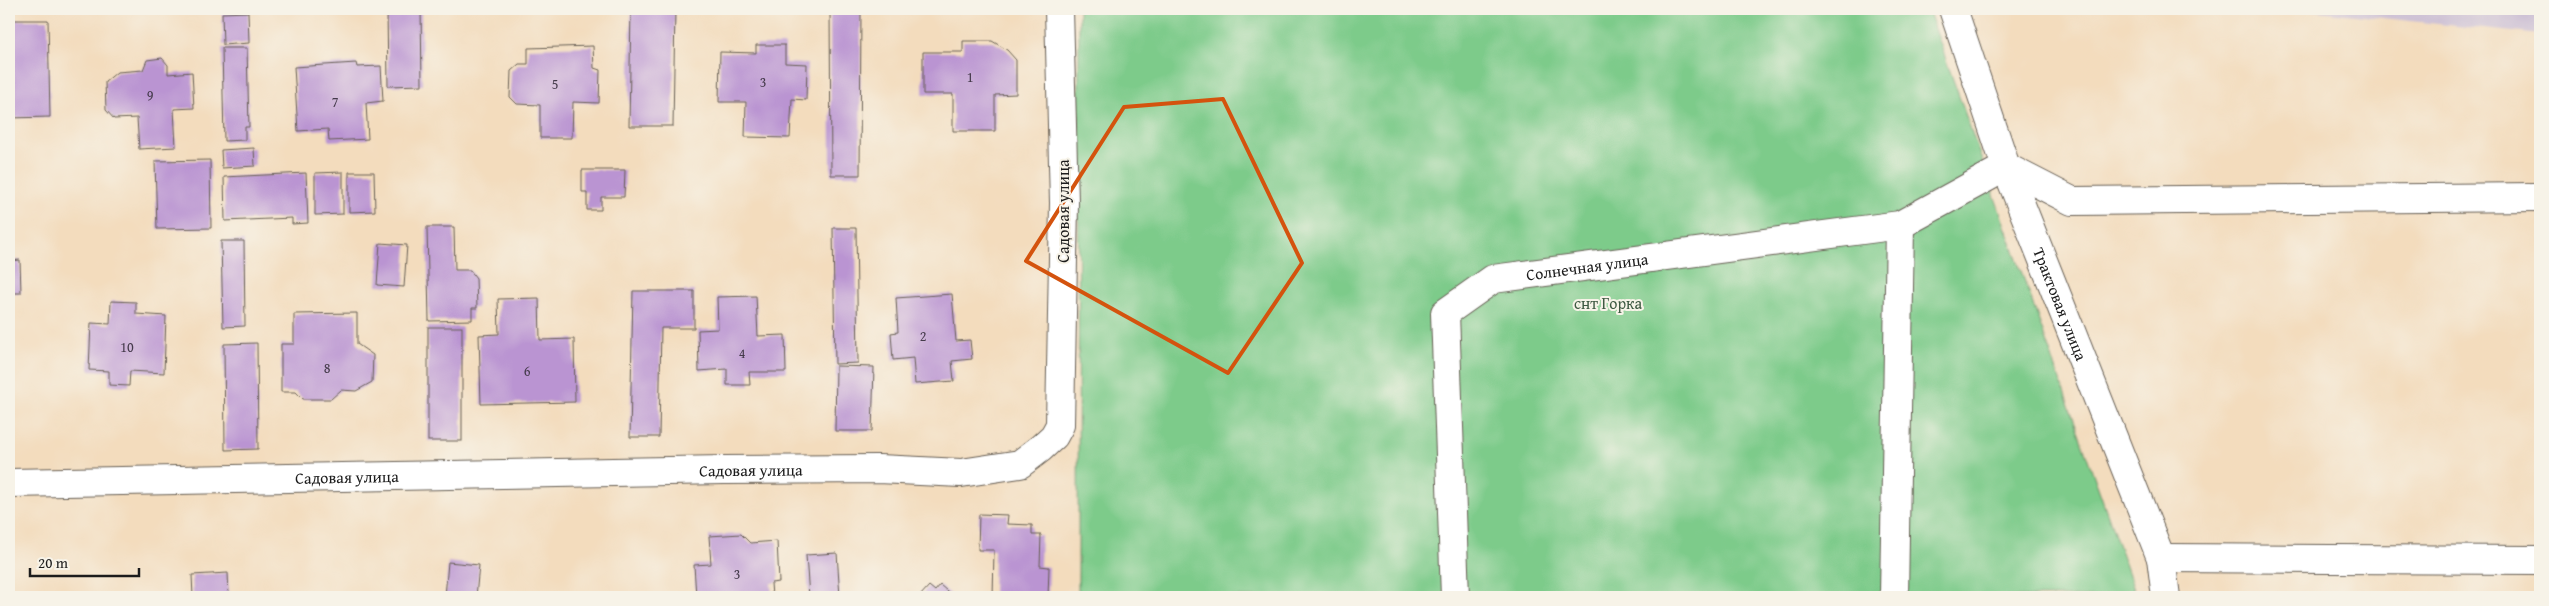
<svg xmlns="http://www.w3.org/2000/svg" width="2549" height="606" font-family="'Gentium Book Plus',serif">
	<rect width="100%" height="100%" fill="#f7f3e8"/>
	<filter id="ink" filterUnits="userSpaceOnUse"><feTurbulence type="fractalNoise" baseFrequency=".02" numOctaves="2"/><feDisplacementMap in="SourceGraphic" scale="10" xChannelSelector="R" yChannelSelector="G"/><feConvolveMatrix kernelMatrix="1 2 1 2 8 2 1 2 1" color-interpolation-filters="sRGB"/></filter>
	<filter id="wash" filterUnits="userSpaceOnUse"><feTurbulence type="fractalNoise" baseFrequency=".0096" numOctaves="4" result="noise"/><feDisplacementMap in="SourceGraphic" scale="20" xChannelSelector="R" yChannelSelector="G"/><feGaussianBlur stdDeviation="1.12" result="paint"/><feColorMatrix in="noise" values="0 0 0 0 0 0 0 0 0 0 0 0 0 0 0 0 0 1.4 0 .05"/><feComposite in="paint" operator="in"/></filter>
	<g filter="url(#wash)">
		<rect width="100%" height="100%" fill="#f3dcbd"/>
		<polygon fill="#ccbfd4" points="2299,9 2540,9 2540,35"/>
		<polygon fill="#7dcb8a" stroke="#4c7453" points="1079,9 1928,9 2137,597 1078,597"/>
		<g id="blocks">
			<g fill="#ba94d2">
				<polygon points="387,9 421,9 422,85 388,86"/>
				<polygon points="631,9 675,9 673,126 629,126"/>
				<polygon points="830,9 861,9 860,175 831,175"/>
				<polygon points="248,12 249,43 223,45 222,13"/>
				<polygon points="9,20 48,20 50,117 9,118"/>
				<polygon points="963,41 992,41 1007,50 1016,60 1016,94 995,95 995,131 953,131 953,94 923,94 923,52 963,52"/>
				<polygon points="756,45 785,45 785,63 807,64 806,100 792,99 790,138 745,137 746,102 719,102 720,52 756,53"/>
				<polygon points="593,46 594,68 600,70 599,103 573,102 572,138 540,138 540,105 517,104 510,97 511,71 519,64 528,64 528,48"/>
				<polygon points="222,48 247,48 249,127 245,127 245,140 224,141"/>
				<polygon points="162,58 168,65 168,74 192,72 194,108 174,109 176,147 139,149 137,118 114,119 106,110 105,82 117,72 143,70 147,60"/>
				<polygon points="356,63 357,67 381,66 383,101 366,103 368,139 329,141 328,129 298,131 294,67"/>
				<polygon points="254,148 255,166 222,168 221,150"/>
				<polygon points="210,160 211,228 157,229 155,161"/>
				<polygon points="582,170 625,170 624,197 601,197 601,210 587,210 587,192 582,192"/>
				<polygon points="343,172 343,214 315,215 315,173"/>
				<polygon points="349,172 374,172 375,211 349,212"/>
				<polygon points="306,173 308,223 292,224 292,218 225,221 224,177"/>
				<polygon points="427,227 454,227 455,270 470,270 476,278 477,308 472,308 472,320 429,321"/>
				<polygon points="833,228 856,228 858,363 835,364"/>
				<polygon points="221,241 244,241 245,326 223,327"/>
				<polygon points="380,243 407,245 404,287 377,285"/>
				<polygon points="20,260 21,293 9,293 9,261"/>
				<polygon points="633,291 694,291 694,328 661,328 659,437 630,437"/>
				<polygon points="952,294 956,341 970,340 972,359 952,361 954,381 915,384 913,358 893,360 891,333 898,332 896,298"/>
				<polygon points="756,296 758,336 785,335 786,372 749,372 750,385 727,385 727,369 699,371 698,330 718,329 717,297"/>
				<polygon points="539,298 540,340 574,339 575,402 481,404 479,335 499,334 498,299"/>
				<polygon points="111,301 136,302 136,314 166,316 164,373 130,371 129,386 109,385 109,371 89,370 91,323 110,324"/>
				<polygon points="357,313 357,344 373,355 372,382 356,391 341,390 331,399 303,399 296,392 281,392 281,344 294,344 294,314"/>
				<rect x="428" y="327" width="34" height="114"/>
				<polygon points="257,343 258,449 225,450 224,344"/>
				<polygon points="836,366 874,367 872,431 835,431"/>
				<polygon points="979,514 1008,515 1007,524 1032,525 1032,535 1041,535 1040,566 1049,567 1048,597 993,597 994,550 978,550"/>
				<polygon points="741,534 750,543 777,541 779,582 771,583 772,597 696,596 694,565 711,564 709,536"/>
				<polygon points="837,553 840,597 809,597 806,555"/>
				<polygon points="448,562 479,565 476,597 445,597"/>
				<polygon points="228,573 229,597 193,597 192,575"/>
				<polygon points="940,585 954,597 919,597 929,586 935,591"/>
			</g>
		</g>
	</g>
	<g filter="url(#ink)">
		<use href="#blocks" fill-opacity="0" stroke="#675f54" stroke-width="1"/>
		<g fill="none" stroke-linecap="round" stroke-linejoin="round">
			<g stroke="#675f54" stroke-width="30">
				<g id="minor">
					<path id="s1" d="M1953 9 2006 167 2161 558 2166 597"/>
					<polyline points="2006,167 2072,201 2540,197"/>
					<path id="s2" d="M9 483 724 470 879 469 961 473 1020 464 1041 448 1054 436 1060 425 1064 203 1059 9"/>
					<polyline points="2161,558 2540,560"/>
					<path id="s3" d="M1455 597 1445 313 1493 279 1900 225 2006 167"/>
					<polyline points="1894,597 1900,225"/>
				</g>
			</g>
			<use href="#minor" stroke="#fff" stroke-width="28"/>
		</g>
	</g>
	<path fill="none" stroke="#d4530e" stroke-width="4" stroke-linejoin="round" d="M1223 99 1302 263 1228 373 1026 261 1124 107Z"/>
	<g text-anchor="middle" stroke-width="4" stroke-linejoin="round" paint-order="stroke">
		<g font-size="14" fill="#443a4a">
			<text x="970" y="82">1</text>
			<text x="763" y="87">3</text>
			<text x="555" y="89">5</text>
			<text x="150" y="100">9</text>
			<text x="335" y="107">7</text>
			<text x="923" y="341">2</text>
			<text x="127" y="352">10</text>
			<text x="742" y="358">4</text>
			<text x="327" y="373">8</text>
			<text x="527" y="376">6</text>
			<text x="737" y="579">3</text>
		</g>
		<g font-size="16" fill="#1c1c1c" stroke="#f7f3e8">
			<text transform="translate(1063 211) rotate(-90)" y="6">Садовая улица</text>
			<text dy="6" stroke="none"><textPath href="#s3" startOffset="438">Солнечная улица</textPath></text>
			<text dy="6" stroke="none"><textPath href="#s1" startOffset="314">Трактовая улица</textPath></text>
			<text dy="6" stroke="none"><textPath href="#s2" startOffset="742">Садовая улица</textPath></text>
			<text dy="6" stroke="none"><textPath href="#s2" startOffset="338">Садовая улица</textPath></text>
		</g>
		<g font-size="16" fill="#3e5942" stroke="#f7f3e8">
			<text x="1608" y="309">снт Горка</text>
		</g>
	</g>
	<rect width="2549" height="606" fill="none" stroke="#f7f3e8" stroke-width="30"/>
	<path d="M30 568v8h109v-8" fill="none" stroke="#1c1c1c" stroke-width="2.5"/>
	<text x="38" y="568" font-size="15" fill="#1c1c1c" stroke="#f7f3e8" stroke-width="4" paint-order="stroke">20 m</text>
</svg>
